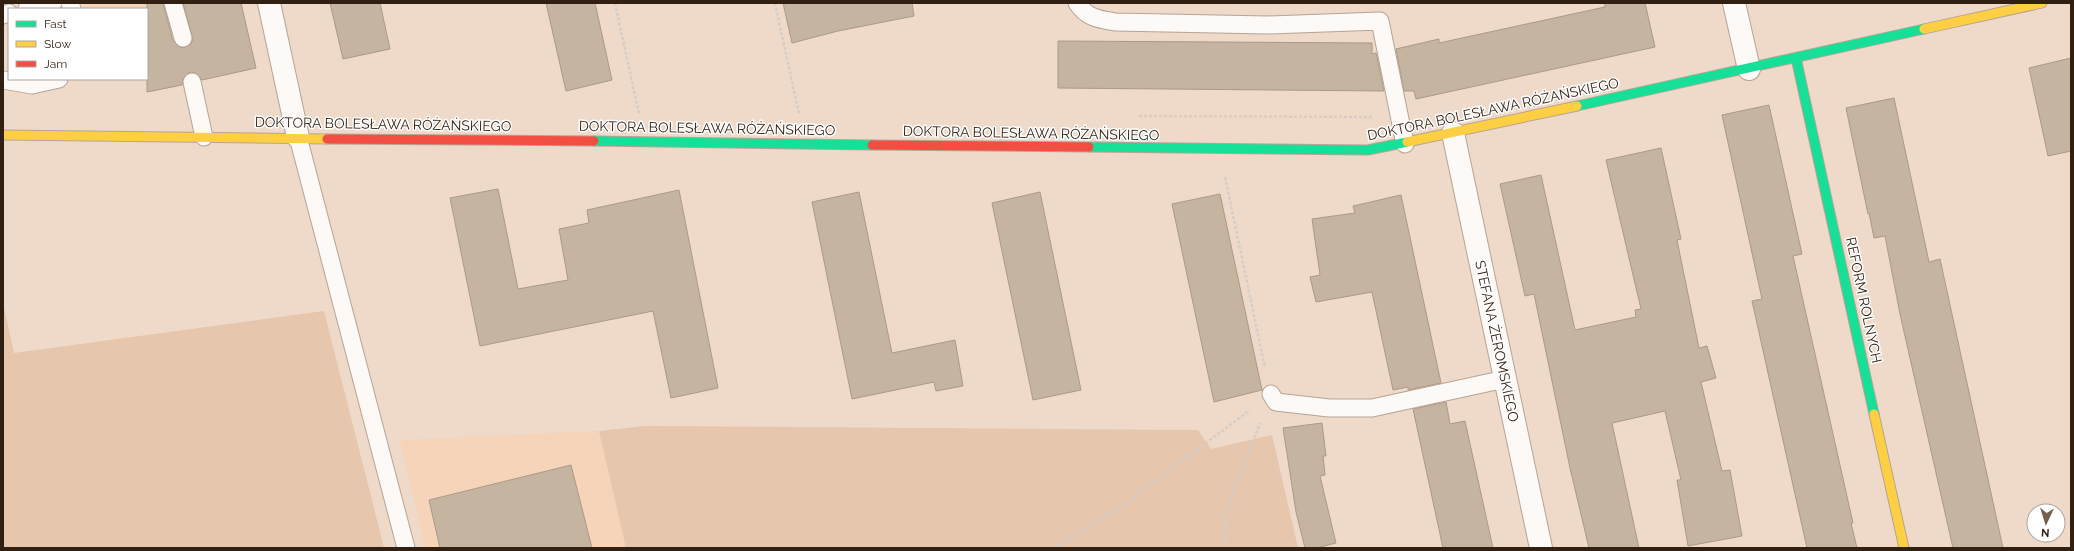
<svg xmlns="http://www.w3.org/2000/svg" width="2074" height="551" font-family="Raleway,sans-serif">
	<rect width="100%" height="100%" fill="#efd9c8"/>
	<g fill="#f6d4b9">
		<polygon points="83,3 151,3 147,9 85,9"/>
		<polygon points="599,431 626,548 425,548 400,440"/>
	</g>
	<g fill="#e6c6ac">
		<polygon points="3,303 14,353 324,311 384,548 3,548"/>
		<polygon points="644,426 1198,430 1211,449 1272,435 1298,548 626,548 599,431"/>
	</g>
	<g fill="#c5b49f" stroke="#aa9a89">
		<polygon points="147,3 163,3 173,41 181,48 190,45 193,40 183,3 241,3 256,68 202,80 195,73 190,72 183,79 182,85 147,92"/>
		<polygon points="330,3 380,3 390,49 343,59"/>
		<polygon points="546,3 595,3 612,80 566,91"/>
		<polygon points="783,3 912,3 914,16 838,31 792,43"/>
		<polygon points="1605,3 1645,3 1655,47 1416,99 1414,91 1404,91 1396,49 1439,39 1439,43 1605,7"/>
		<polygon points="1058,41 1372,43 1372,54 1376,53 1384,91 1058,88"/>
		<polygon points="2071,58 2071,151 2048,156 2029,68"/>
		<polygon points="1894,98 1929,262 1940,259 2003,548 1953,548 1900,314 1885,236 1874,238 1869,213 1868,214 1846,108"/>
		<polygon points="1769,105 1802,254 1793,256 1853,523 1851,523 1857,548 1807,548 1752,301 1762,299 1722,115"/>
		<polygon points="1661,148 1681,239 1677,240 1699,348 1707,346 1716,378 1701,382 1722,471 1730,470 1742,536 1688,546 1677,480 1681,480 1665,411 1612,423 1639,548 1589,548 1570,468 1534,294 1525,296 1500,184 1541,175 1575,330 1636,317 1635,310 1641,309 1606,160"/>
		<polygon points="498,189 518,289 568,280 559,229 589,223 587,210 679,190 718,388 671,398 653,311 480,346 450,198"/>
		<polygon points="859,192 892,353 955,340 963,386 936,391 934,382 852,399 812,202"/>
		<polygon points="1040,192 1081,390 1033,400 992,203"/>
		<polygon points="1220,194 1262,390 1214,402 1172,204"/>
		<polygon points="1401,195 1441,383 1408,390 1408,387 1393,390 1372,292 1316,302 1310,277 1320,275 1312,219 1355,213 1353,206"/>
		<polygon points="1446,402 1450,424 1465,421 1493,548 1443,548 1413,409"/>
		<polygon points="1322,423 1326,456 1323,456 1325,475 1320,476 1336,543 1316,548 1305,548 1296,512 1283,428"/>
		<polygon points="571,465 592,548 440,548 429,500"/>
	</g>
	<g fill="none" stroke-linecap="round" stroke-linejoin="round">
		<g stroke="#b6a495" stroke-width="19">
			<g id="lane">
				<polyline points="70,3 72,9"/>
				<polyline points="173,3 183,38"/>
				<path d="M1077 3C1087 18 1098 19 1115 22L1267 25 1380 21 1405 144"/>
				<polyline points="27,9 53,3"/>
				<polyline points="3,15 9,13"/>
				<polyline points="3,80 32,85 59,79"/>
				<polyline points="192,82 204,137"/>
				<polyline points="298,137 406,548"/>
				<polyline points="1271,394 1276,402 1329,408 1372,408 1505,379"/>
			</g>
		</g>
		<g stroke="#b6a495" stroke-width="24">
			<g id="street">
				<polyline points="269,3 298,137"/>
				<polyline points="1734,3 1749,69"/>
				<polyline points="1453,133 1541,548"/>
			</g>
		</g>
		<g stroke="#b6a495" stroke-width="11">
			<g id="fast">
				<polyline points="1796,58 1874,414"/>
				<polyline points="1577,106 1924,29"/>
				<polyline points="594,141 872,145"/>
				<polyline points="1089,147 1368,150 1407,142"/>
			</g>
		</g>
		<g stroke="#b6a495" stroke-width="11">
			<g id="slow">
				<polyline points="1924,29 2042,3"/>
				<polyline points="3,135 327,139"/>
				<polyline points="1407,142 1577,106"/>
				<polyline points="1874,414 1904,548"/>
			</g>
		</g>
		<g stroke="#b6a495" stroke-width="11">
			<g id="jam">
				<polyline points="327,139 594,141"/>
				<polyline points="872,145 1089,147"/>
			</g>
		</g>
		<g stroke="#d5cec8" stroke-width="2.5" stroke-dasharray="3 2" stroke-linecap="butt">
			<polyline points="615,3 639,114"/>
			<polyline points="775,3 799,114"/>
			<polyline points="1139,116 1372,117"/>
			<polyline points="1225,177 1265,368"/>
			<polyline points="1053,548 1123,505 1250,410"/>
			<polyline points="1225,548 1226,512 1260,423"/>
		</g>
		<use href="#lane" stroke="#fdf9f7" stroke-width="17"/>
		<use href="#street" stroke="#fdf9f7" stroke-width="22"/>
		<use href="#fast" stroke="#16e098" stroke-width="9"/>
		<use href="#slow" stroke="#ffcf43" stroke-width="9"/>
		<use href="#jam" stroke="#f24e42" stroke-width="9"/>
	</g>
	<g text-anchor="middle" stroke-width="3" stroke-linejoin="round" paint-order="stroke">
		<g font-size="14" fill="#311f11" stroke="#fff">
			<text transform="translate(1493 109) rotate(-12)" y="5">DOKTORA BOLESŁAWA RÓŻAŃSKIEGO</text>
			<text transform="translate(383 124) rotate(1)" y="5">DOKTORA BOLESŁAWA RÓŻAŃSKIEGO</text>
			<text transform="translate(707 128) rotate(1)" y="5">DOKTORA BOLESŁAWA RÓŻAŃSKIEGO</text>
			<text transform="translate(1031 133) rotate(1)" y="5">DOKTORA BOLESŁAWA RÓŻAŃSKIEGO</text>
			<text transform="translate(1864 300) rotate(78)" y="5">REFORM ROLNYCH</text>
			<text transform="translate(1497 341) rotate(78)" y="5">STEFANA ŻEROMSKIEGO</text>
		</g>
	</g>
	<rect width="2074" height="551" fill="none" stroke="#311f11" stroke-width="8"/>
	<rect x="8" y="8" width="140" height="72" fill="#ffffff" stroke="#ada5a0"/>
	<rect x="16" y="21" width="20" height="6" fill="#16e098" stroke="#ada5a0"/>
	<text x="44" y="28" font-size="12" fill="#311f11">Fast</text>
	<rect x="16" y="41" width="20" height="6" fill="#ffcf43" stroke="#ada5a0"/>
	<text x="44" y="48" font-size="12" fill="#311f11">Slow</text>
	<rect x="16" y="61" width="20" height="6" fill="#f24e42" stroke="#ada5a0"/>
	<text x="44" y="68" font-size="12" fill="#311f11">Jam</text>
	<g transform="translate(2046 523) rotate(184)"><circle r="19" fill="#ffffff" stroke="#ada5a0"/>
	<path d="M0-3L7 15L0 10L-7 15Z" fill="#746051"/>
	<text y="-6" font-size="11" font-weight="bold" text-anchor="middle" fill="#311f11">N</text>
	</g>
</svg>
